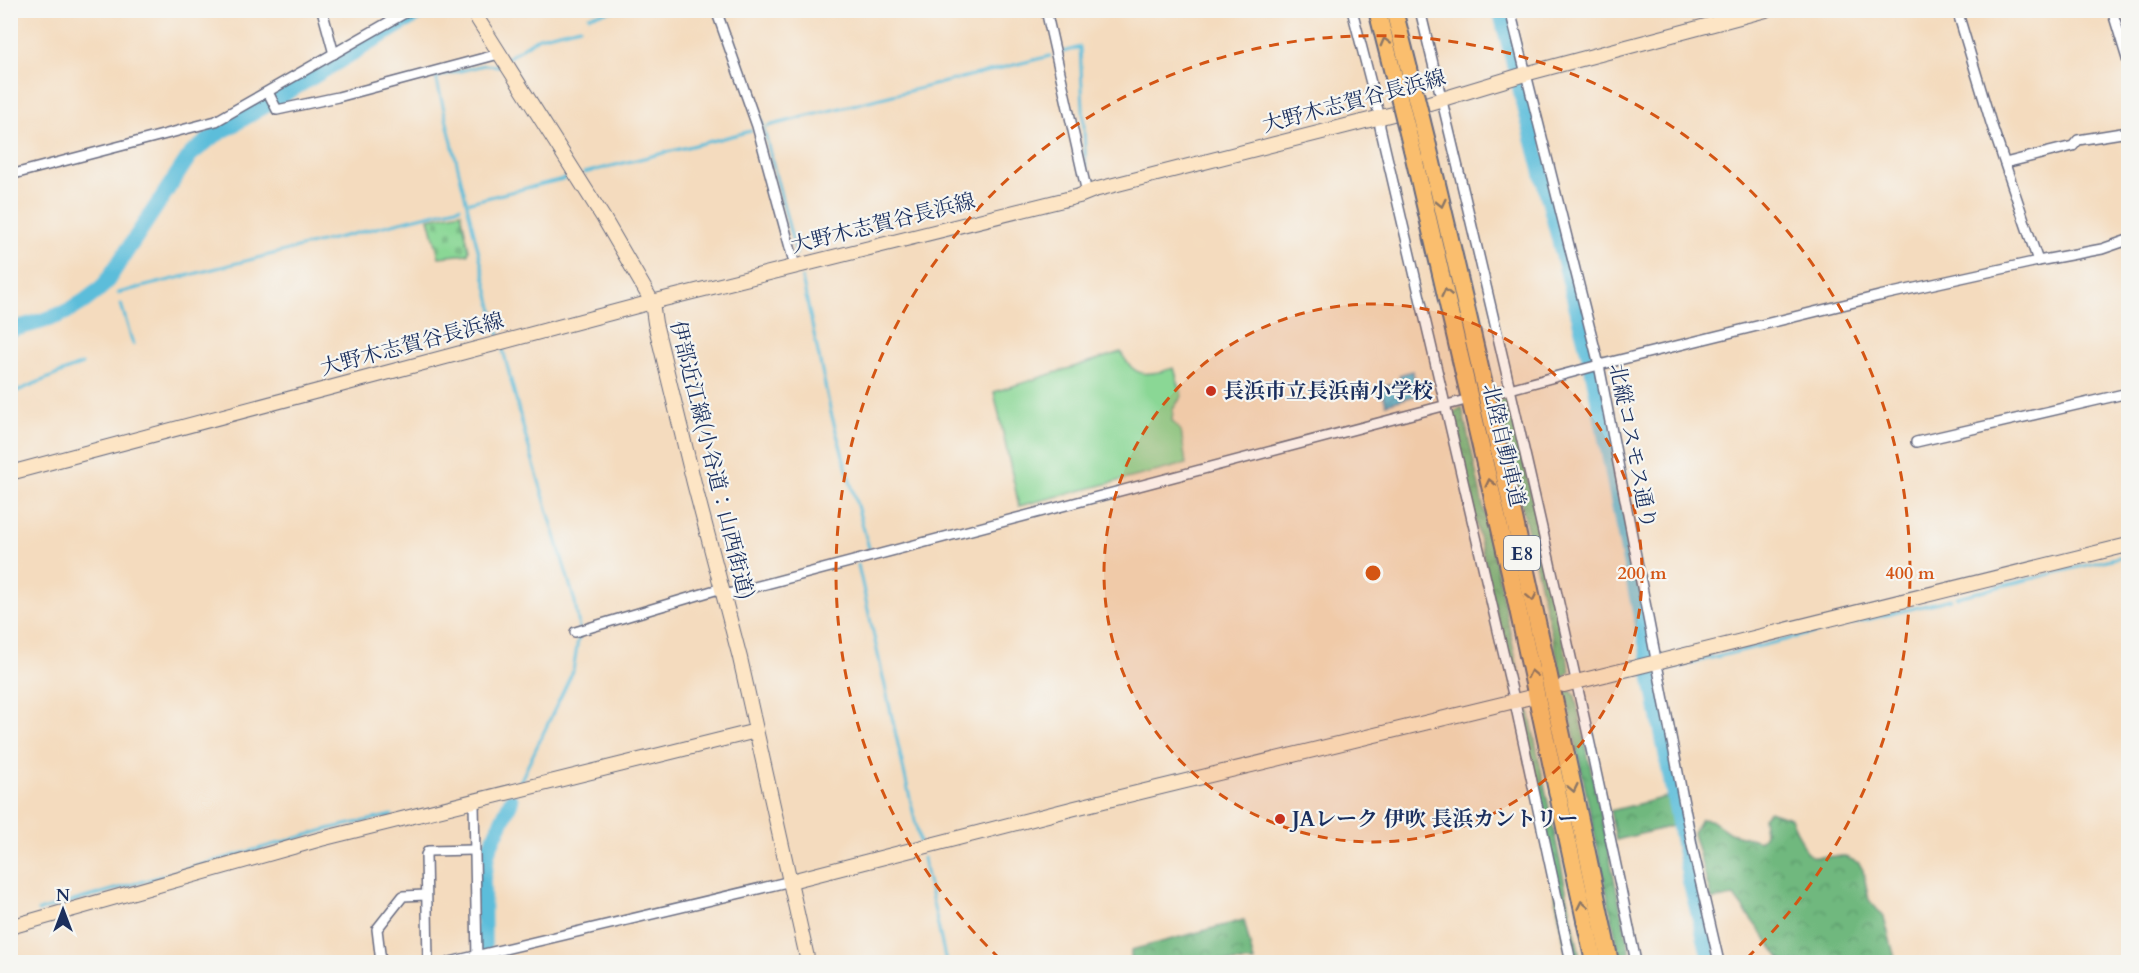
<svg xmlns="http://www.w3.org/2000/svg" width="2139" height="973" font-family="Cardo,'Noto Serif JP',serif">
	<defs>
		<pattern id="forest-crowns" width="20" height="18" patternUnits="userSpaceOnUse" patternTransform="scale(1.5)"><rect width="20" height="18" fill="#6fb87e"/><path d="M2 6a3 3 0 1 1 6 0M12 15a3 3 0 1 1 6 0" fill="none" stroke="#5a966a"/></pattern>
		<pattern id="cemetery-stones" width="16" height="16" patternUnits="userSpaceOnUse" patternTransform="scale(1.5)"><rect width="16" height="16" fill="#8ad795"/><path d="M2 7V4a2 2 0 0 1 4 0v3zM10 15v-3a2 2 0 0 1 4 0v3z" fill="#76b983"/></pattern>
		<pattern id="water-waves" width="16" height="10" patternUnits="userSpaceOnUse" patternTransform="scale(1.5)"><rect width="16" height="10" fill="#5cbdda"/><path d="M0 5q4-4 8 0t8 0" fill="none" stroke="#4b9ab4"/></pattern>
	</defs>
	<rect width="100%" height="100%" fill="#f6f6f2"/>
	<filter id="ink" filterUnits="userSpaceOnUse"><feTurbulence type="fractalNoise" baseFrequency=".0167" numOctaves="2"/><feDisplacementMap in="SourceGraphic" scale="12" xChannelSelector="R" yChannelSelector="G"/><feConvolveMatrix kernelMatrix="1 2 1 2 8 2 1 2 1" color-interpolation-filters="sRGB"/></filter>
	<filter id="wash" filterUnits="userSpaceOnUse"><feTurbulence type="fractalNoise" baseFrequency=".008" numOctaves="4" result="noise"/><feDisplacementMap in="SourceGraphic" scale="24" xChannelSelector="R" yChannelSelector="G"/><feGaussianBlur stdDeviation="1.35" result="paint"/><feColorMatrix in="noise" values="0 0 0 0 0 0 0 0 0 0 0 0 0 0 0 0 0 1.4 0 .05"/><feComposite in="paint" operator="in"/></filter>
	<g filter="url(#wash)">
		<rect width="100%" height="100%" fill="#f4dbbe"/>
		<g fill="url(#forest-crowns)" stroke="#45746e" stroke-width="1.5">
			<polygon points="1502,399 1510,400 1570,671 1562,679 1497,400"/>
			<polygon points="1462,407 1522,687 1514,690 1451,414"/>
			<polygon points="1565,691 1571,691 1575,695 1632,962 1621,962"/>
			<polygon points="1527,701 1581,962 1568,962 1519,706"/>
			<polygon points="1670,796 1677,825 1616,840 1610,811"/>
			<polygon points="1769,811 1791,818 1807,853 1813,857 1844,856 1859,863 1863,870 1869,900 1884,917 1896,962 1783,962 1734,896 1712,900 1693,833 1701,819 1711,820 1730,833 1760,841 1765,834 1763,817"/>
			<polygon points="1244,920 1254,962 1131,962 1131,950"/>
		</g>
		<polygon fill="url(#cemetery-stones)" stroke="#52837a" stroke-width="1.5" points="461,212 469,250 468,254 439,257 429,218"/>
		<path fill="#8ad795" stroke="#52837a" stroke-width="1.5" d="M1121 352C1135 380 1147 375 1174 368L1182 396 1173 409 1172 421 1181 431 1186 464 1019 506 994 392Z"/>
		<polygon fill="url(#water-waves)" stroke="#3c769c" stroke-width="1.5" points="1412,371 1418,395 1386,404 1381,387 1401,382 1399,375"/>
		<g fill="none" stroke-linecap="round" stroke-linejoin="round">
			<g stroke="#5cbdda" stroke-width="3">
				<polyline points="722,10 763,125"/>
				<polyline points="589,16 616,10"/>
				<polyline points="1063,52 1080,47 1086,170"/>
				<polyline points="506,59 539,37 580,27"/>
				<polyline points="768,126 1050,56"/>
				<polyline points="764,129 796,254"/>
				<polyline points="584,173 751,131"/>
				<polyline points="470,202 571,177"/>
				<polyline points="802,278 831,413 869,548"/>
				<polyline points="118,293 460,207"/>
				<polyline points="121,304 133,344"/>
				<polyline points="499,336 436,77 484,65 499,66 501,64"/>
				<polyline points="502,346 526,438 575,602 579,628"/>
				<polyline points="10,394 82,364"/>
				<polyline points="858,565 920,843"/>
				<polyline points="1957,597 2128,555"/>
				<polyline points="1651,673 1951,599"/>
				<polyline points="519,784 573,671 579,634"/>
				<polyline points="923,858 946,962"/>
				<polyline points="38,911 332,828 392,815"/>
			</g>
			<g stroke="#5cbdda" stroke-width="16">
				<polyline points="1500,10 1514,64"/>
				<polyline points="1520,88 1591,363 1649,658"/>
				<path d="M10 330C51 319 74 314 105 284L190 155 211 138 424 10"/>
				<polyline points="1650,668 1690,881 1711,962"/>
				<polyline points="484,962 483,878 488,851 511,801"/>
			</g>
		</g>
	</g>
	<g filter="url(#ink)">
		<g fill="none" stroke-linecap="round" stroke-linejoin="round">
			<g stroke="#676b80" stroke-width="12">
				<g id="street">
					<polyline points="322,10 334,54"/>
					<polyline points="716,10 757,126 795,266"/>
					<polyline points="1046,10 1087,193"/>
					<polyline points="1352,10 1379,114 1380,127 1515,703 1571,962"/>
					<path d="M1420 10C1497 327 1571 644 1636 962"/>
					<polyline points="1510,10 1599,365 1693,850 1719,962"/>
					<polyline points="1957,10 1991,123 2038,261"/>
					<polyline points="2112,10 2128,62"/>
					<polyline points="268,92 277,110 338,97 499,54"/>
					<polyline points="2005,163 2073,146 2078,140 2128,132"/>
					<polyline points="10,175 216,121 410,10"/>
					<polyline points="1495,393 1599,365 1879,296 2038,261 2102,249 2128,240"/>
					<polyline points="1916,442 2128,393"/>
					<polyline points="724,595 1462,401"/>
					<polyline points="575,632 722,588"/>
					<polyline points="474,803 477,960"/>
					<polyline points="381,962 377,929 403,896 426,895"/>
					<polyline points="428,962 426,855 428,851 474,850"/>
					<polyline points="450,962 791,881"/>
				</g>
			</g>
			<g stroke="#676b80" stroke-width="16">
				<g id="secondary">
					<polyline points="472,10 603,217 643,286 652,302 655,323 694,483 740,658 808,962"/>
					<polyline points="10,473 652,302 1079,196 1094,190 1393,114 1525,74 1766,10"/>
					<polyline points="1564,685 2128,545"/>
					<polyline points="791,881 1075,808 1531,697"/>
					<polyline points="10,927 321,839 756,731"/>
				</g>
			</g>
			<g stroke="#676b80" stroke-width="20">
				<g id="highway">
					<polyline points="1377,10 1393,73"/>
					<polyline points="1394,10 1409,69"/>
					<path d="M1428 146C1493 417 1553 689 1610 962"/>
					<polyline points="1412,149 1510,572 1594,962"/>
				</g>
			</g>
			<use href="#street" stroke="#fff" stroke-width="9"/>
			<use href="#secondary" stroke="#fde5c5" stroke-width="14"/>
			<use href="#highway" stroke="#fabe6e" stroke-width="16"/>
			<g stroke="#676b80" stroke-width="20" stroke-linecap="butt">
				<g id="highway-bridge">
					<polyline points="1409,69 1428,146"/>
					<polyline points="1393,73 1412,149"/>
				</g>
			</g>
			<use href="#highway-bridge" stroke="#fabe6e" stroke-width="16"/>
		</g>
		<defs><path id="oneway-chevron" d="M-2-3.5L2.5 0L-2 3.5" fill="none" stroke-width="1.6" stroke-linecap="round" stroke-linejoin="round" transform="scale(1.5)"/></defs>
		<g stroke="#8a7666">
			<use href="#oneway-chevron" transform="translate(1385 42) rotate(-105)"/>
			<use href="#oneway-chevron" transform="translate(1441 203) rotate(77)"/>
			<use href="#oneway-chevron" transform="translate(1446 293) rotate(-103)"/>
			<use href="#oneway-chevron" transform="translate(1490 483) rotate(-103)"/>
			<use href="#oneway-chevron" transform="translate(1532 597) rotate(78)"/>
			<use href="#oneway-chevron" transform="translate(1532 674) rotate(-102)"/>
			<use href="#oneway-chevron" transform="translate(1573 788) rotate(78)"/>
			<use href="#oneway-chevron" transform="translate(1582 905) rotate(-102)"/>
		</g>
	</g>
	<circle cx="1373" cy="573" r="269" fill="#d45514" fill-opacity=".12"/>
	<g fill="none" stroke="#d45514" stroke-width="3" stroke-dasharray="10 8">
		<circle cx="1373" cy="573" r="269"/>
		<path d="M1000 959A537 537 0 1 1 1746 959"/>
	</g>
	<g fill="#c8321e" stroke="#f6f6f2" stroke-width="2">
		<circle cx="1211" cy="391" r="6"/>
		<circle cx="1280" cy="819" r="6"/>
	</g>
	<g text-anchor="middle" stroke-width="4.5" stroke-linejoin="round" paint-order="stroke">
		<rect fill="#f6f6f2" stroke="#5d6b8a" stroke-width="1.5" x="1504" y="536" width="36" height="34" rx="4.5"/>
		<g font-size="20" font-weight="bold" fill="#1b2f5e">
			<text x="1522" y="560">E8</text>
		</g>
		<g font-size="21" fill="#1b2f5e" stroke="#f6f6f2">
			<text transform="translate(1354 101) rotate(-15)" y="7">大野木志賀谷長浜線</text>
			<text transform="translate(883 223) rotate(-14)" y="7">大野木志賀谷長浜線</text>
			<text transform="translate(412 344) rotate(-15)" y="7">大野木志賀谷長浜線</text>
			<text transform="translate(1504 445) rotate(77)" y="7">北陸自動車道</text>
			<text transform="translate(1633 446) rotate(79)" y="7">北縦コスモス通り</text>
			<text transform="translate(712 460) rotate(76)" y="7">伊部近江線(小谷道：山西街道)</text>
		</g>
		<g font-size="21" font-weight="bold" fill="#1b2f5e" stroke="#f6f6f2" text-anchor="start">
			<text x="1223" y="398">長浜市立長浜南小学校</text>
			<text x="1292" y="826">JAレーク 伊吹 長浜カントリー</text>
		</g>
	</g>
	<circle cx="1373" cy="573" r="9" fill="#d45514" stroke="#f6f6f2" stroke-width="3"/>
	<g font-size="18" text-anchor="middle" font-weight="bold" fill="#d45514" stroke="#f6f6f2" stroke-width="4.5" stroke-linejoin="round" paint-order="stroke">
		<text x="1642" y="579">200 m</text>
		<text x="1910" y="579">400 m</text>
	</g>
	<rect width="2139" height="973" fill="none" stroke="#f6f6f2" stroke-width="36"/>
	<g transform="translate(63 910)" stroke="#f6f6f2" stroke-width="4.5" paint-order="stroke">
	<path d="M0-4.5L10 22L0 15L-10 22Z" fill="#1b2f5e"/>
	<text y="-9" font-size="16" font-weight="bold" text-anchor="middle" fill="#1b2f5e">N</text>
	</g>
</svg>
